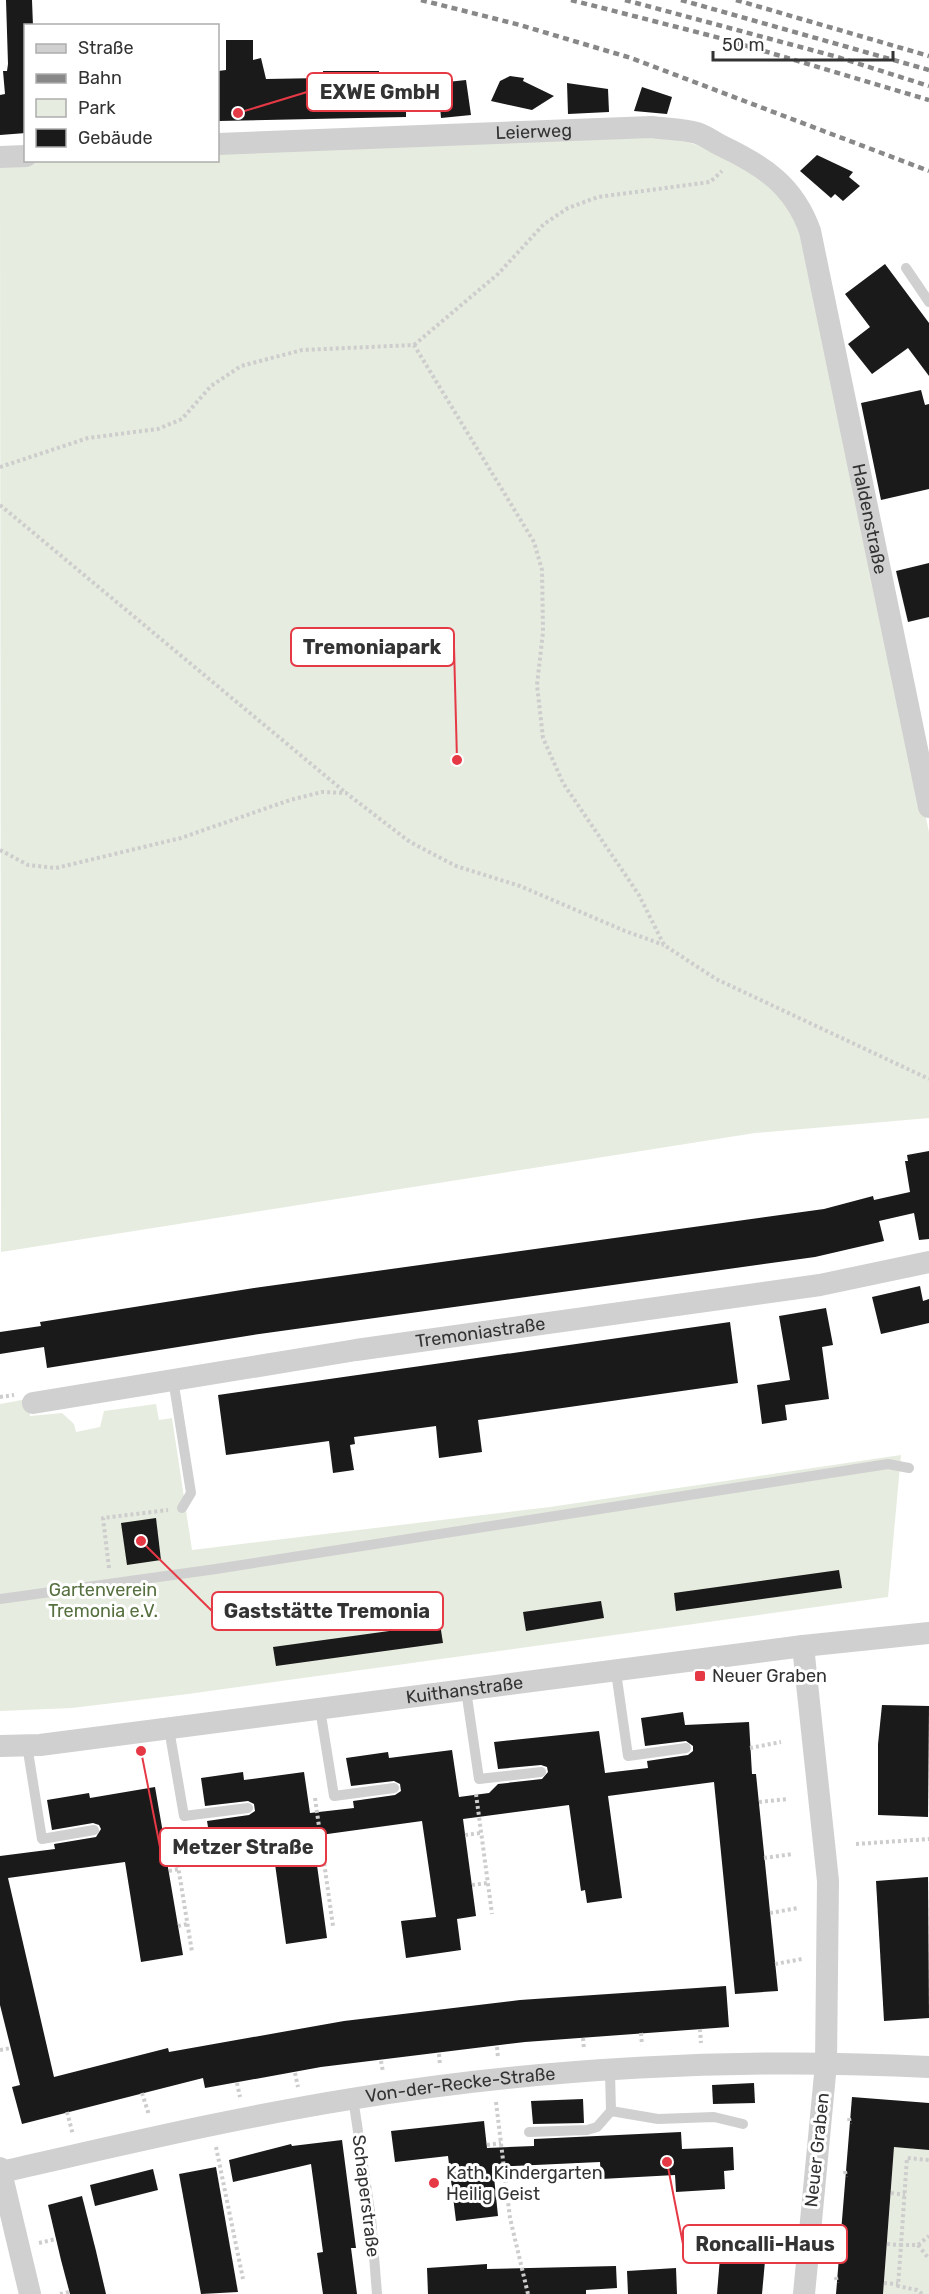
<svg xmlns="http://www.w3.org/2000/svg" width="929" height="2294" font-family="Rubik,sans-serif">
	<rect width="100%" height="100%" fill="#fff"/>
	<g fill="#e6ecdf">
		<polygon points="652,131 738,158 797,210 929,832 929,1118 755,1133 1,1252 0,162 218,160 218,147"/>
		<polygon points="27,1399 30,1416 62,1413 74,1424 76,1432 100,1427 104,1411 156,1404 159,1420 172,1418 192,1550 550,1507 901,1455 888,1597 188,1694 72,1708 0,1711 0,1404"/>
		<polygon points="895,2135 912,2136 912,2149 929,2150 929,2294 883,2294"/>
	</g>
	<g fill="#1a1a1a">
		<polygon points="6,0 32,0 33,26 26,26 26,133 0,135 0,95 5,94 3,71 7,71 8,64"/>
		<polygon points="226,40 253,40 253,60 261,58 266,79 323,78 323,71 379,71 379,78 406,77 406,117 218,121 218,71 226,70"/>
		<polygon points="510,76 524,78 523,81 554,96 532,110 491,101 500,81"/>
		<polygon points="466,80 471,115 441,118 438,83"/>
		<polygon points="567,83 608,89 609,112 568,114"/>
		<polygon points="642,87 672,97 667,114 634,111"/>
		<polygon points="817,155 853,172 849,177 860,186 843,201 835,194 831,198 800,171"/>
		<polygon points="885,264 929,323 929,376 908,348 872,374 848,344 870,327 845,294"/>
		<polygon points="921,390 925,405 929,404 929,489 881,500 861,403"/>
		<polygon points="929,563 929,617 908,622 896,571"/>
		<polygon points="929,1151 929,1239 919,1240 914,1213 879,1221 884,1241 815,1257 253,1335 47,1368 44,1347 0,1354 0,1332 41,1326 40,1322 254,1288 824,1209 873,1196 874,1200 910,1192 905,1161 908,1161 907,1155"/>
		<polygon points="920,1286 923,1301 929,1299 929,1323 881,1334 872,1297"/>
		<polygon points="826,1308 833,1345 822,1347 829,1399 785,1405 787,1420 762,1424 757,1385 790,1380 779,1316"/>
		<polygon points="730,1322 738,1383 478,1420 482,1452 439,1458 436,1426 354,1437 355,1444 350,1445 354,1470 333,1473 329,1441 226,1455 218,1395"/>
		<polygon points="156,1518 161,1560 127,1565 121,1523"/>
		<polygon points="839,1570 842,1588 676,1611 674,1593"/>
		<polygon points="601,1601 604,1618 526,1631 523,1612"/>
		<polygon points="440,1624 443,1643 276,1666 273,1647"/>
		<polygon points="882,1705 929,1706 928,1817 878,1815 878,1744"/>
		<polygon points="683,1712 685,1725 749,1722 752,1774 756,1774 778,1991 735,1994 714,1782 608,1796 622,1898 587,1903 585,1890 581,1891 569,1805 463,1819 476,1916 457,1919 461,1950 406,1958 401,1921 436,1917 422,1821 313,1836 327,1938 286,1944 272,1842 166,1856 183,1955 141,1962 125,1862 8,1878 54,2077 168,2048 169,2052 344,2021 520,2000 726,1986 729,2027 525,2042 321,2067 205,2088 203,2078 22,2124 12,2087 20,2085 0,2005 0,1856 55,1849 54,1844 96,1837 101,1829 99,1825 93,1823 52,1830 47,1800 89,1793 90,1798 155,1787 163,1833 208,1827 207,1821 249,1815 255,1811 254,1804 248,1801 205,1806 201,1778 243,1772 244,1780 304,1772 310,1813 354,1808 353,1801 395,1795 401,1791 400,1784 394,1781 351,1786 346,1758 388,1752 389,1758 452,1750 459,1797 489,1793 498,1784 542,1779 548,1772 547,1767 541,1765 498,1769 494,1742 599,1731 605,1773 648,1768 647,1761 688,1755 693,1751 693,1746 686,1741 645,1746 641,1718"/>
		<polygon points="928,1877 929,2018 884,2021 876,1881"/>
		<polygon points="754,2083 755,2103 713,2104 712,2085"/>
		<polygon points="852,2097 929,2103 929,2150 894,2147 883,2294 836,2294"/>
		<polygon points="583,2099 584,2123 533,2124 531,2101"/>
		<polygon points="484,2121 487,2148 534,2146 534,2139 681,2132 682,2149 733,2147 734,2170 724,2171 725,2189 676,2192 675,2175 601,2179 600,2162 493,2167 498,2216 456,2221 448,2156 395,2162 391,2131"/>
		<polygon points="342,2140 356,2248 351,2248 357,2294 323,2294 317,2253 323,2252 311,2164 233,2182 229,2160 291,2144 292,2146"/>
		<polygon points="216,2167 238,2292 201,2294 179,2174"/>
		<polygon points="153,2169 158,2190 95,2206 90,2185"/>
		<polygon points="82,2196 96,2251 106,2294 70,2294 61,2260 48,2205"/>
		<polygon points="720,2257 765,2261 762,2294 717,2294"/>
		<polygon points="487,2264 487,2269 616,2266 617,2288 586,2290 586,2294 428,2294 427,2268"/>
		<polygon points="676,2268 677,2294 628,2294 627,2271"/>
	</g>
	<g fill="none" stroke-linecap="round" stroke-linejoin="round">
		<g stroke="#cdcdcd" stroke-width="4" stroke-dasharray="3 3" stroke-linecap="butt">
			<polyline points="414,345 498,274 544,224 568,208 598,197 710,182 722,171"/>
			<polyline points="0,467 88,438 158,429 182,419 211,386 241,366 302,350 414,345 534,542 542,570 543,632 537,685 543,738 563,783 639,895 664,945 716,979 929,1079"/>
			<polyline points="0,505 346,793"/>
			<polyline points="0,850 28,865 56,868 181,838 290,800 322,792 346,793 410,842 456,866 520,886 625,931 664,945"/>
			<polyline points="0,1397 14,1395"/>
			<polyline points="109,1568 103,1518 168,1510"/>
			<polyline points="750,1748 781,1742"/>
			<polyline points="476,1794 492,1914"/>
			<polyline points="315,1798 333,1926"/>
			<polyline points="759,1802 788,1799"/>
			<polyline points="172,1829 192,1952"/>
			<polyline points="465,1835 481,1833"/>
			<polyline points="856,1844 929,1839"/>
			<polyline points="764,1858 793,1854"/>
			<polyline points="169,1871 179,1869"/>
			<polyline points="472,1885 488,1883"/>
			<polyline points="770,1913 798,1908"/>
			<polyline points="178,1926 188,1924"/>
			<polyline points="775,1964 802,1959"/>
			<polyline points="700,2029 701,2043"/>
			<polyline points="641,2033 642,2045"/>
			<polyline points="583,2038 584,2049"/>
			<polyline points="497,2047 498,2058"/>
			<polyline points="0,2050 11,2048"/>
			<polyline points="439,2054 440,2065"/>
			<polyline points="381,2061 383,2072"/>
			<polyline points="295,2073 298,2087"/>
			<polyline points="237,2083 240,2097"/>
			<polyline points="142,2093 149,2115"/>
			<polyline points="496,2102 510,2218 528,2294"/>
			<polyline points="67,2112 73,2135"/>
			<polyline points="849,2118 850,2124"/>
			<polyline points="487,2145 501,2143"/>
			<polyline points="216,2147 243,2279"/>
			<polyline points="845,2171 846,2177"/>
			<polyline points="891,2193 905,2195"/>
			<polyline points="841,2224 841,2230"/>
			<polyline points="39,2243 56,2239"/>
			<polyline points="887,2244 901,2245 907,2158 929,2160"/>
			<polyline points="918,2245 929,2259"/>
			<polyline points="836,2277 837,2283"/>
			<polyline points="884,2283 898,2284"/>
			<polyline points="60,2294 69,2292"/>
			<polyline points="922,2294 917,2290 898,2286 901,2245 918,2245 929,2236"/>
		</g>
		<g stroke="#d0d0d0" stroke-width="10">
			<polyline points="906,268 929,302"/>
			<polyline points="173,1379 191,1493 182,1508"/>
			<polyline points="0,1599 216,1569 888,1464 909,1468"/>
			<polyline points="616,1672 628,1756 686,1748"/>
			<polyline points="466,1690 479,1779 541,1772"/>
			<polyline points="320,1709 334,1796 394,1788"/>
			<polyline points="169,1729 184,1816 248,1808"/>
			<polyline points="27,1745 42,1839 94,1830"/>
			<polyline points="610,2072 611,2111 658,2119 714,2117 743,2124"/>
			<polyline points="353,2098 371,2218 377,2294"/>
			<polyline points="529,2132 587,2130 597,2127 611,2111"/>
		</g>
		<g stroke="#d0d0d0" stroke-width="22">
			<path id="s1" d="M218 144 651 127C666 129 683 129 697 133 706 136 714 142 722 146 764 166 794 186 810 231L929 807"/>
			<polyline points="0,157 26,156"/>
			<path id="s2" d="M33 1403 356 1350 820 1285 929 1262"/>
			<polyline points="803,1646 828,1881 826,2064 804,2294"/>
			<path id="s3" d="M0 1746 40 1745 803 1646 929 1633"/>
			<polyline points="0,2168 30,2294"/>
			<path id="s4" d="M1 2172C117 2146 233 2118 351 2099 537 2068 742 2057 929 2067"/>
		</g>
		<g stroke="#888" stroke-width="4.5" stroke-dasharray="6 4.5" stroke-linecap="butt">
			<polyline points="421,0 520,25 631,58 929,171"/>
			<polyline points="571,0 720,38 929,100"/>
			<polyline points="625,0 834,56 929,86"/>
			<polyline points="681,0 929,70"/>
			<polyline points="736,0 929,56"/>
		</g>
	</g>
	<g fill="#e63946" stroke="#fff" stroke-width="2">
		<rect x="694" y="1670" width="12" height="12" rx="3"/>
		<circle cx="434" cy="2183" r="6"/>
	</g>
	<g text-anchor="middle" stroke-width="6" stroke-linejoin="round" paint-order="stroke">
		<g font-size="18" fill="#333" stroke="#fff">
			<text dy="6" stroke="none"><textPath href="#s1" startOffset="316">Leierweg</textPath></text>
			<text dy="6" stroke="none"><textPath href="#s1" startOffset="928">Haldenstraße</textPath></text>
			<text dy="6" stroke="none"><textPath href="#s2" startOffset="453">Tremoniastraße</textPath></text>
			<text dy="6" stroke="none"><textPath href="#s3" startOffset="468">Kuithanstraße</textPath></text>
			<text dy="6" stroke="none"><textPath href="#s4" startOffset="468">Von-der-Recke-Straße</textPath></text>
			<text transform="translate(817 2150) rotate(-84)" y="6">Neuer Graben</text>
			<text transform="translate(366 2196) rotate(83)" y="6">Schaperstraße</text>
		</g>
		<g font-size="18" fill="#56703f" stroke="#fff">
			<text x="103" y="1596">Gartenverein<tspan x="103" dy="21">Tremonia e.V.</tspan></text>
		</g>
		<g font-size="18" fill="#333" stroke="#fff" text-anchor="start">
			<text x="712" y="1682">Neuer Graben</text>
			<text x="446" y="2179">Kath. Kindergarten<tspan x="446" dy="21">Heilig Geist</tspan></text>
		</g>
	</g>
	<path fill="none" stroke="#e63946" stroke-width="2" d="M238 113L307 92M457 760L454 647M141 1541L212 1611M141 1751L160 1847M667 2162L683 2244"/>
	<g fill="#e63946" stroke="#fff" stroke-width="2">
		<circle cx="238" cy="113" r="6"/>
		<circle cx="457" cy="760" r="6"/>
		<circle cx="141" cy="1541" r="6"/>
		<circle cx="141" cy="1751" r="6"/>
		<circle cx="667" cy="2162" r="6"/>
	</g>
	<g fill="#fff" stroke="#e63946" stroke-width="2">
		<rect x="307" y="73" width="145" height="38" rx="6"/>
		<rect x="291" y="628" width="163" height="38" rx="6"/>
		<rect x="212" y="1592" width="231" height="38" rx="6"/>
		<rect x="160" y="1828" width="166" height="38" rx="6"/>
		<rect x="683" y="2225" width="164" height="38" rx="6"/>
	</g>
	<g font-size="20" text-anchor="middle" font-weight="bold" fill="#333">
		<text x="380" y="99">EXWE GmbH</text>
		<text x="372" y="654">Tremoniapark</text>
		<text x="327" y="1618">Gaststätte Tremonia</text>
		<text x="243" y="1854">Metzer Straße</text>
		<text x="765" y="2251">Roncalli-Haus</text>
	</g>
	<rect x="24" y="24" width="195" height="138" fill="#ffffff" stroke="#adadad" stroke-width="1.5"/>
	<rect x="36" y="44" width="30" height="9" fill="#d0d0d0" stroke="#adadad" stroke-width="1.5"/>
	<text x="78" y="54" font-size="18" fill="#333333">Straße</text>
	<rect x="36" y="74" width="30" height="9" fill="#888888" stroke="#adadad" stroke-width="1.5"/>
	<text x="78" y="84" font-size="18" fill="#333333">Bahn</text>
	<rect x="36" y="99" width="30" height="18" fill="#e6ecdf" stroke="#adadad" stroke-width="1.5"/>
	<text x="78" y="114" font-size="18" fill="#333333">Park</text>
	<rect x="36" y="129" width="30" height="18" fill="#1a1a1a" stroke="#adadad" stroke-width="1.5"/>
	<text x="78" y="144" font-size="18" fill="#333333">Gebäude</text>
	<path d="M713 51v9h180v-9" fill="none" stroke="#333333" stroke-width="3"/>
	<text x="722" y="51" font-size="18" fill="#333333" stroke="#ffffff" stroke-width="4.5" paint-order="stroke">50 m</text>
</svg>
